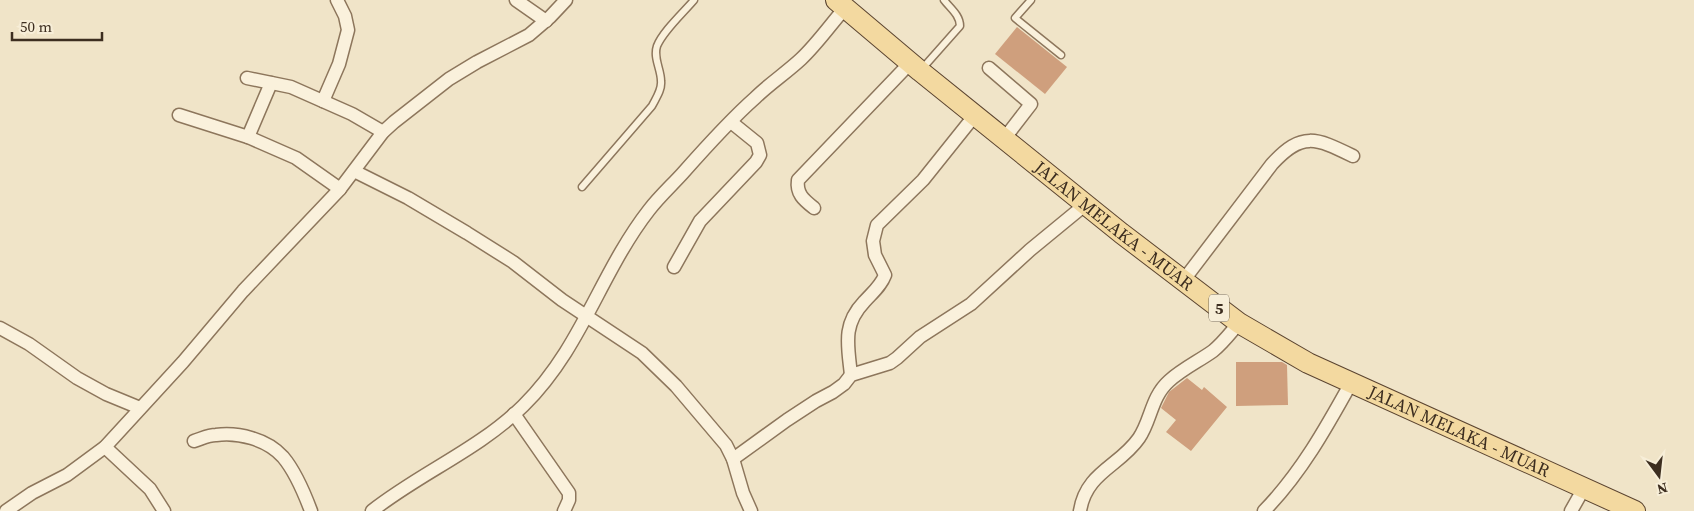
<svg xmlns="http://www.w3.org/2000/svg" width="1694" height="511" font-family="'Source Serif 4',serif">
	<rect width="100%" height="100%" fill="#f0e4c8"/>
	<g fill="#cf9f7d">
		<polygon points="1017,27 1067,67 1045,94 995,54"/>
		<polygon points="1236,362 1282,362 1287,365 1288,405 1236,406"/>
		<polygon points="1187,378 1202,390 1204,387 1227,407 1191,451 1166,432 1176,420 1161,408 1169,392"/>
	</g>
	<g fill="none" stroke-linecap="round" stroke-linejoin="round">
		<g stroke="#8d765c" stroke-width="9">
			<g id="lane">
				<polyline points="1031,0 1015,18 1061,55"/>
				<path d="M921 70 960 26C960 15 950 8 944 0"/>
				<path d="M582 187 652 106C656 98 662 90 661 81 661 69 653 58 657 46 663 31 683 13 694 0"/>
			</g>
		</g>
		<g stroke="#8d765c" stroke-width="15">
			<g id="street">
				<polyline points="516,0 546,21"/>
				<polyline points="989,68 1031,104 1004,139"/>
				<polyline points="247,78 291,87 352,114 383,132"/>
				<polyline points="323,101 339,64 348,30 345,16 337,0"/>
				<polyline points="179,115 248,137 296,158 340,189"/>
				<polyline points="248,137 271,83"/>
				<polyline points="354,171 408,198 467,233 513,262 562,300 642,353 676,386 726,445 733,459 743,493 751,511"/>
				<path d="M814 208C804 200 796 194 798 180L911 62"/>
				<polyline points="674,267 700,221 756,162 760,155 757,143 731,122"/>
				<path d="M1183 281 1272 164C1302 131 1316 138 1353 156"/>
				<polyline points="0,328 29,344 77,378 106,394 140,408"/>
				<path d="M851 375C848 346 842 325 864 302 872 293 881 286 885 275L875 255 873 241 877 225 923 180 975 115"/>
				<polyline points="514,414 569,493 569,500 564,511"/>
				<path d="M194 441C201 439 208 435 216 435 238 432 267 439 283 457 294 470 305 495 311 511"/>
				<polyline points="105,447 150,489 164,511"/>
				<polyline points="733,459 787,420 816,401 833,392 844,384 851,375 890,363 897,358 920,337 971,304 1030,250 1086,204"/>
				<polyline points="6,511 32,493 67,475 105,447 183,362 243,291 340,189 383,132 394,122 449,79 477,62 529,35 550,17 566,0"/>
				<path d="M372 511C420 473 478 450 523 406 582 348 600 273 649 210 659 197 671 186 682 174 705 148 729 121 755 98 769 84 786 73 801 59 817 44 831 24 845 8"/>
				<path d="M1080 511C1086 472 1120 466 1139 438 1151 421 1151 397 1169 381 1182 369 1199 361 1213 351 1223 343 1231 332 1239 323"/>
				<path d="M1264 511C1301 473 1326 428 1351 383"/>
				<polyline points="1571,511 1584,488"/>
			</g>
		</g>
		<g stroke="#5b4430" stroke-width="22">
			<g id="primary">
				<path id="s1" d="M836 0 920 71 1121 233 1239 323 1308 363 1635 511"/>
			</g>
		</g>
		<use href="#lane" stroke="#faf1dc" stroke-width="6"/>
		<use href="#street" stroke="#faf1dc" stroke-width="12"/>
		<use href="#primary" stroke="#f3d9a0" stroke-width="20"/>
	</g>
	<g text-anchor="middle" stroke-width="4" stroke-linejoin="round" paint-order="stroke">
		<rect fill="#f7eed8" stroke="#756857" stroke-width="1" x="1209" y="294.5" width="20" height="27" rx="4"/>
		<g font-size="16" font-weight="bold" fill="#3d2e20">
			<text x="1219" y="314">5</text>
		</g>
		<g font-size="18" fill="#3d2e20" stroke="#f7eed8">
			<text dy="6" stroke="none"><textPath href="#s1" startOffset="358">JALAN MELAKA - MUAR</textPath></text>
			<text dy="6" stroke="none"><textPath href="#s1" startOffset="762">JALAN MELAKA - MUAR</textPath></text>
		</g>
	</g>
	<g transform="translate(1659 476) rotate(165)" stroke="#f7eed8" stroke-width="4" paint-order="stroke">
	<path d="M0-4L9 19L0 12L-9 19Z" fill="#3d2e20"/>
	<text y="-8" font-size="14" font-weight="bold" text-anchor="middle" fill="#3d2e20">N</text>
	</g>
	<path d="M12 32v8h90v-8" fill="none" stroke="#3d2e20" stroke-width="2.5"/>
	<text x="20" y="32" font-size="15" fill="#3d2e20" stroke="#f7eed8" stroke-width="4" paint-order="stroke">50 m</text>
</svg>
